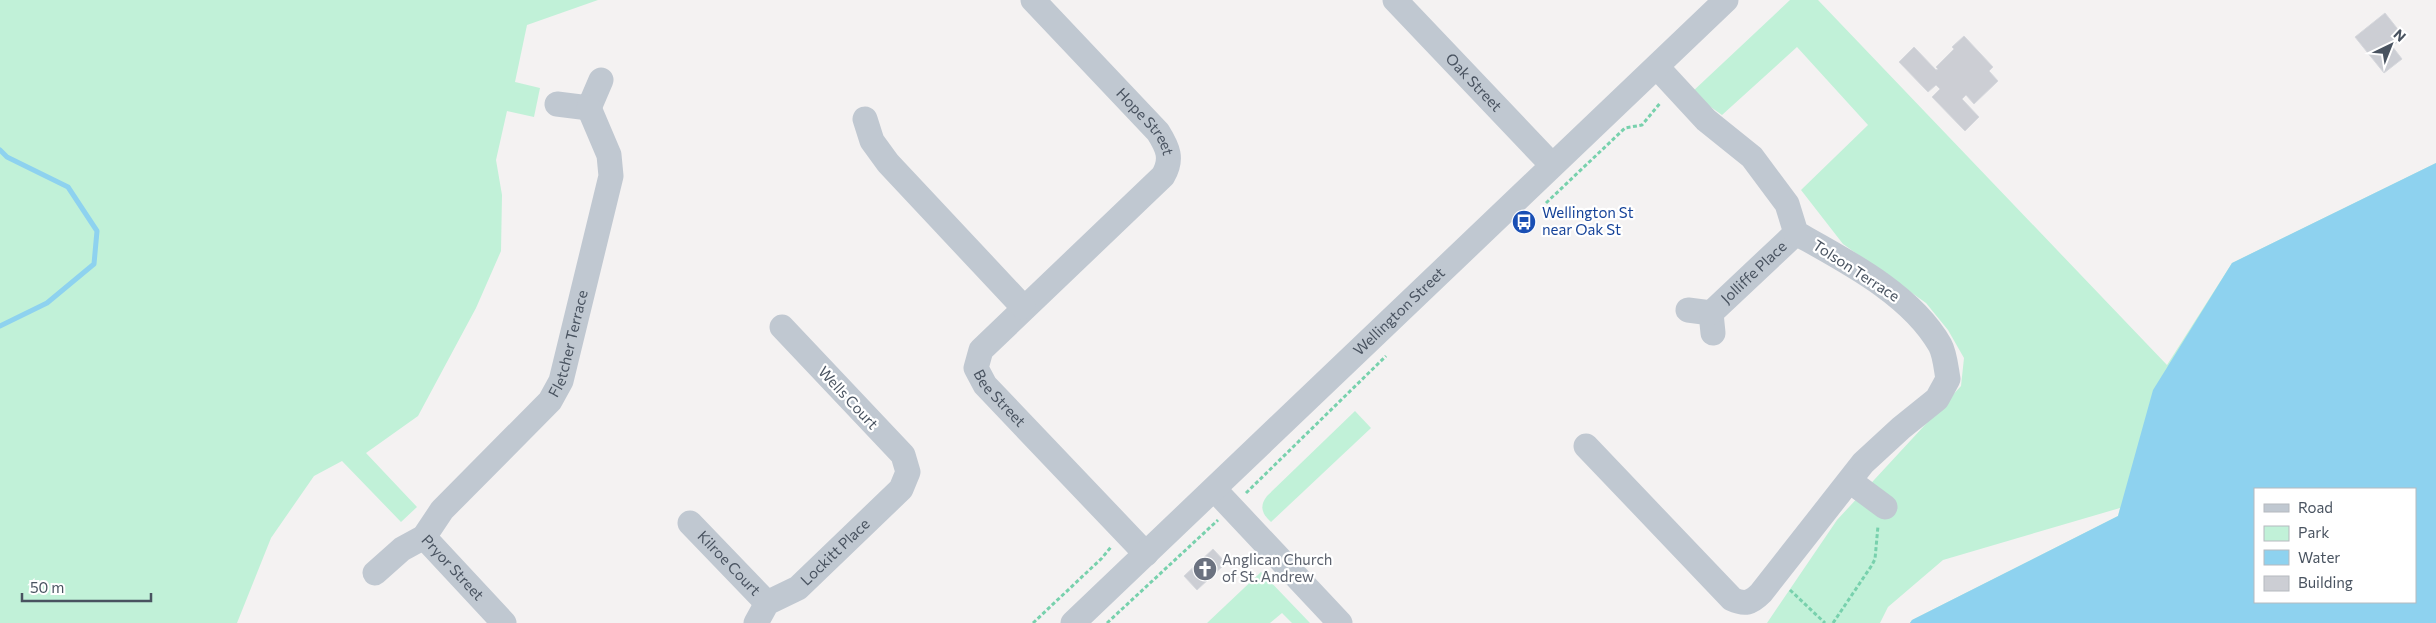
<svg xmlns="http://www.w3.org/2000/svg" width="2436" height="623" font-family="Commissioner,sans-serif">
	<rect width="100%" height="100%" fill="#f4f2f2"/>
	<g fill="#c1f1d8" fill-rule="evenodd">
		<polygon points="0,0 598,0 527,25 515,82 540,88 534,117 507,111 496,160 502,195 501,251 476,308 418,416 366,453 417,507 401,522 342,461 314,476 271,538 237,623 0,623"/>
		<path d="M1790 0H1818L2167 365 2232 263 2436 163V623H1910L1912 620 2118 516 2120 508 1943 560 1888 607 1880 623H1767L1837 520 1961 386 1964 358 1948 330 1926 303 1843 244 1801 190 1868 125 1797 47 1722 115 1691 93ZM2255 489H2415V602H2255Z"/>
		<path d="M1355 411 1371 428 1271 522C1262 514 1259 506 1267 496Z"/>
		<polygon points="1261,572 1310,623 1292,623 1282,613 1270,623 1207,623"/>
	</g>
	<path fill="#8ed2ef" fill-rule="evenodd" d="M2436 163V623H1910L1912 620 2118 516 2153 390 2232 263ZM2255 489H2415V602H2255Z"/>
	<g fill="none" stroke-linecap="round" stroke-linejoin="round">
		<polyline stroke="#8ed2ef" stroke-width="5" points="0,150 7,157 68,187 97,231 94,264 47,303 0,326"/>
	</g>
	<g fill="#ccced4" stroke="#d6d8dd">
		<polygon points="2385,13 2404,37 2392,46 2402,59 2384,73 2355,37"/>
		<polygon points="1964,36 1993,67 1989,71 1998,81 1974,104 1966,95 1962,99 1979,117 1965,131 1932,97 1940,89 1936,85 1928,92 1899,62 1914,47 1936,70 1938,69 1936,67 1954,49 1952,47"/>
		<polygon points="1213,549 1226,563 1197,590 1184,576"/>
	</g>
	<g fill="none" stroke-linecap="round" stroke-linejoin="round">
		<g stroke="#78d1ad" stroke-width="3" stroke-dasharray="4 2.5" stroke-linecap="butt">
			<polyline points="1546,203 1625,128 1642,125 1661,102"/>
			<polyline points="1246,493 1386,356"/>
			<polyline points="1790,590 1825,623"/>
			<polyline points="1033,623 1102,558 1111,547"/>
			<polyline points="1107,623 1218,520"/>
			<polyline points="1833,623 1872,565 1875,559 1878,526"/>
		</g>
		<g stroke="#c0c8d1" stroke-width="25">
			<path id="s1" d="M1033 0 1158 132C1168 148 1173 159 1163 176L981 350 976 368 985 385 1146 554"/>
			<path id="s2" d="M1395 0 1552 165"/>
			<polyline points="557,104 589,108 601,80"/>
			<polyline points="865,119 872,141 888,163 1023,307"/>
			<polyline points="1688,310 1711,313 1713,333"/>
			<path id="s3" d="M1711 313 1796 233"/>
			<path d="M1586 446 1732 599C1745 605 1751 603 1761 593L1863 463 1901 428 1937 399 1948 379C1946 368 1945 354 1940 345 1911 294 1846 261 1796 233L1787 204 1752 157 1706 120 1657 67"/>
			<polyline points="1850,481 1885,507"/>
			<polyline points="1215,490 1340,623"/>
			<path id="s4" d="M690 523 767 603"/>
			<path id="s5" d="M424 537 504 623"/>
			<path id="s6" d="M375 573 402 549 424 537 442 510 550 401 561 381 611 176 609 155 589 108"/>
			<path id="s7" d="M756 623 767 603 798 588 901 489 908 472 903 455 782 327"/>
			<path id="s8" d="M1073 623 1726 0"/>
		</g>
	</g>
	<defs>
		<g id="bus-disc" transform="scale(1.25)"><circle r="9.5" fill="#1a4fb4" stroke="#fff"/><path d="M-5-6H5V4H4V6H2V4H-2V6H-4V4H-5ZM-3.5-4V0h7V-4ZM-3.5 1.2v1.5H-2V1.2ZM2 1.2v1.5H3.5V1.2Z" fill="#fff"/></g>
		<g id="church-disc" transform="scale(1.25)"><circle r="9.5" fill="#6b7280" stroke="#fff"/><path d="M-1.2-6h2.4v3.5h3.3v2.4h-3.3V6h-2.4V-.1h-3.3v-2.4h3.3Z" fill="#fff"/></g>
	</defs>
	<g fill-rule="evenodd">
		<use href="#bus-disc" x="1524" y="222"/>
		<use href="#church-disc" x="1205" y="569"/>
	</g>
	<g text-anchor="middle" stroke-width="4.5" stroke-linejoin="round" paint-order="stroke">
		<g font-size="15" fill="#495360" stroke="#fff">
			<text dy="5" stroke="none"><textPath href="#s2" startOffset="114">Oak Street</textPath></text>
			<text dy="5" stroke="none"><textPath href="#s1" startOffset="166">Hope Street</textPath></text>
			<text transform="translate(1856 271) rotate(33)" y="5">Tolson Terrace</text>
			<text dy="5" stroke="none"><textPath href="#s3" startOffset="59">Jolliffe Place</textPath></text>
			<text dy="5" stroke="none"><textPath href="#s8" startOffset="451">Wellington Street</textPath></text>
			<text dy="5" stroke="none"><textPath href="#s6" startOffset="308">Fletcher Terrace</textPath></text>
			<text dy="5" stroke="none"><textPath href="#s1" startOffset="538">Bee Street</textPath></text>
			<text transform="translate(848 398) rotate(47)" y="5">Wells Court</text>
			<text dy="5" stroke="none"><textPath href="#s7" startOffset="109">Lockitt Place</textPath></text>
			<text dy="5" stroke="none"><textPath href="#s4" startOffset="56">Kilroe Court</textPath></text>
			<text dy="5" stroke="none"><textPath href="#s5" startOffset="42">Pryor Street</textPath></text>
		</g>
		<g font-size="15" fill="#164399" stroke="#fff" text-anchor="start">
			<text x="1542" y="218">Wellington St<tspan x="1542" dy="17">near Oak St</tspan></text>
		</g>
		<g font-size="15" fill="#5b616d" stroke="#fff" text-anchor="start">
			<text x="1222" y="565">Anglican Church<tspan x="1222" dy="17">of St. Andrew</tspan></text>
		</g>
	</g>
	<rect x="2254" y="488" width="162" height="115" fill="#ffffff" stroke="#b6babf"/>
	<rect x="2264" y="504" width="25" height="8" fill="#c0c8d1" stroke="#b6babf"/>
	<text x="2298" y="513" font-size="15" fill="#495360">Road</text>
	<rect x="2264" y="526" width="25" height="15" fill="#c1f1d8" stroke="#b6babf"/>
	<text x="2298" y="538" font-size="15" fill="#495360">Park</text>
	<rect x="2264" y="550" width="25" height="15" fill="#8ed2ef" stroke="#b6babf"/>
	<text x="2298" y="563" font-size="15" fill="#495360">Water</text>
	<rect x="2264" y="576" width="25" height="15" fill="#ccced4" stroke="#b6babf"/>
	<text x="2298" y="588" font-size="15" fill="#495360">Building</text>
	<g transform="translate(2391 45) rotate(43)" stroke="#ffffff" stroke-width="4" paint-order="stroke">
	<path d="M0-4L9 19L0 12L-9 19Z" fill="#495360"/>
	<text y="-8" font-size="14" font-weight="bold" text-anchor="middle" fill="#495360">N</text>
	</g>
	<path d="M22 593v8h129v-8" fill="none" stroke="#495360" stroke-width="2.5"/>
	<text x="30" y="593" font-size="15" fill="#495360" stroke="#ffffff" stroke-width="4" paint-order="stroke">50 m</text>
</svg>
